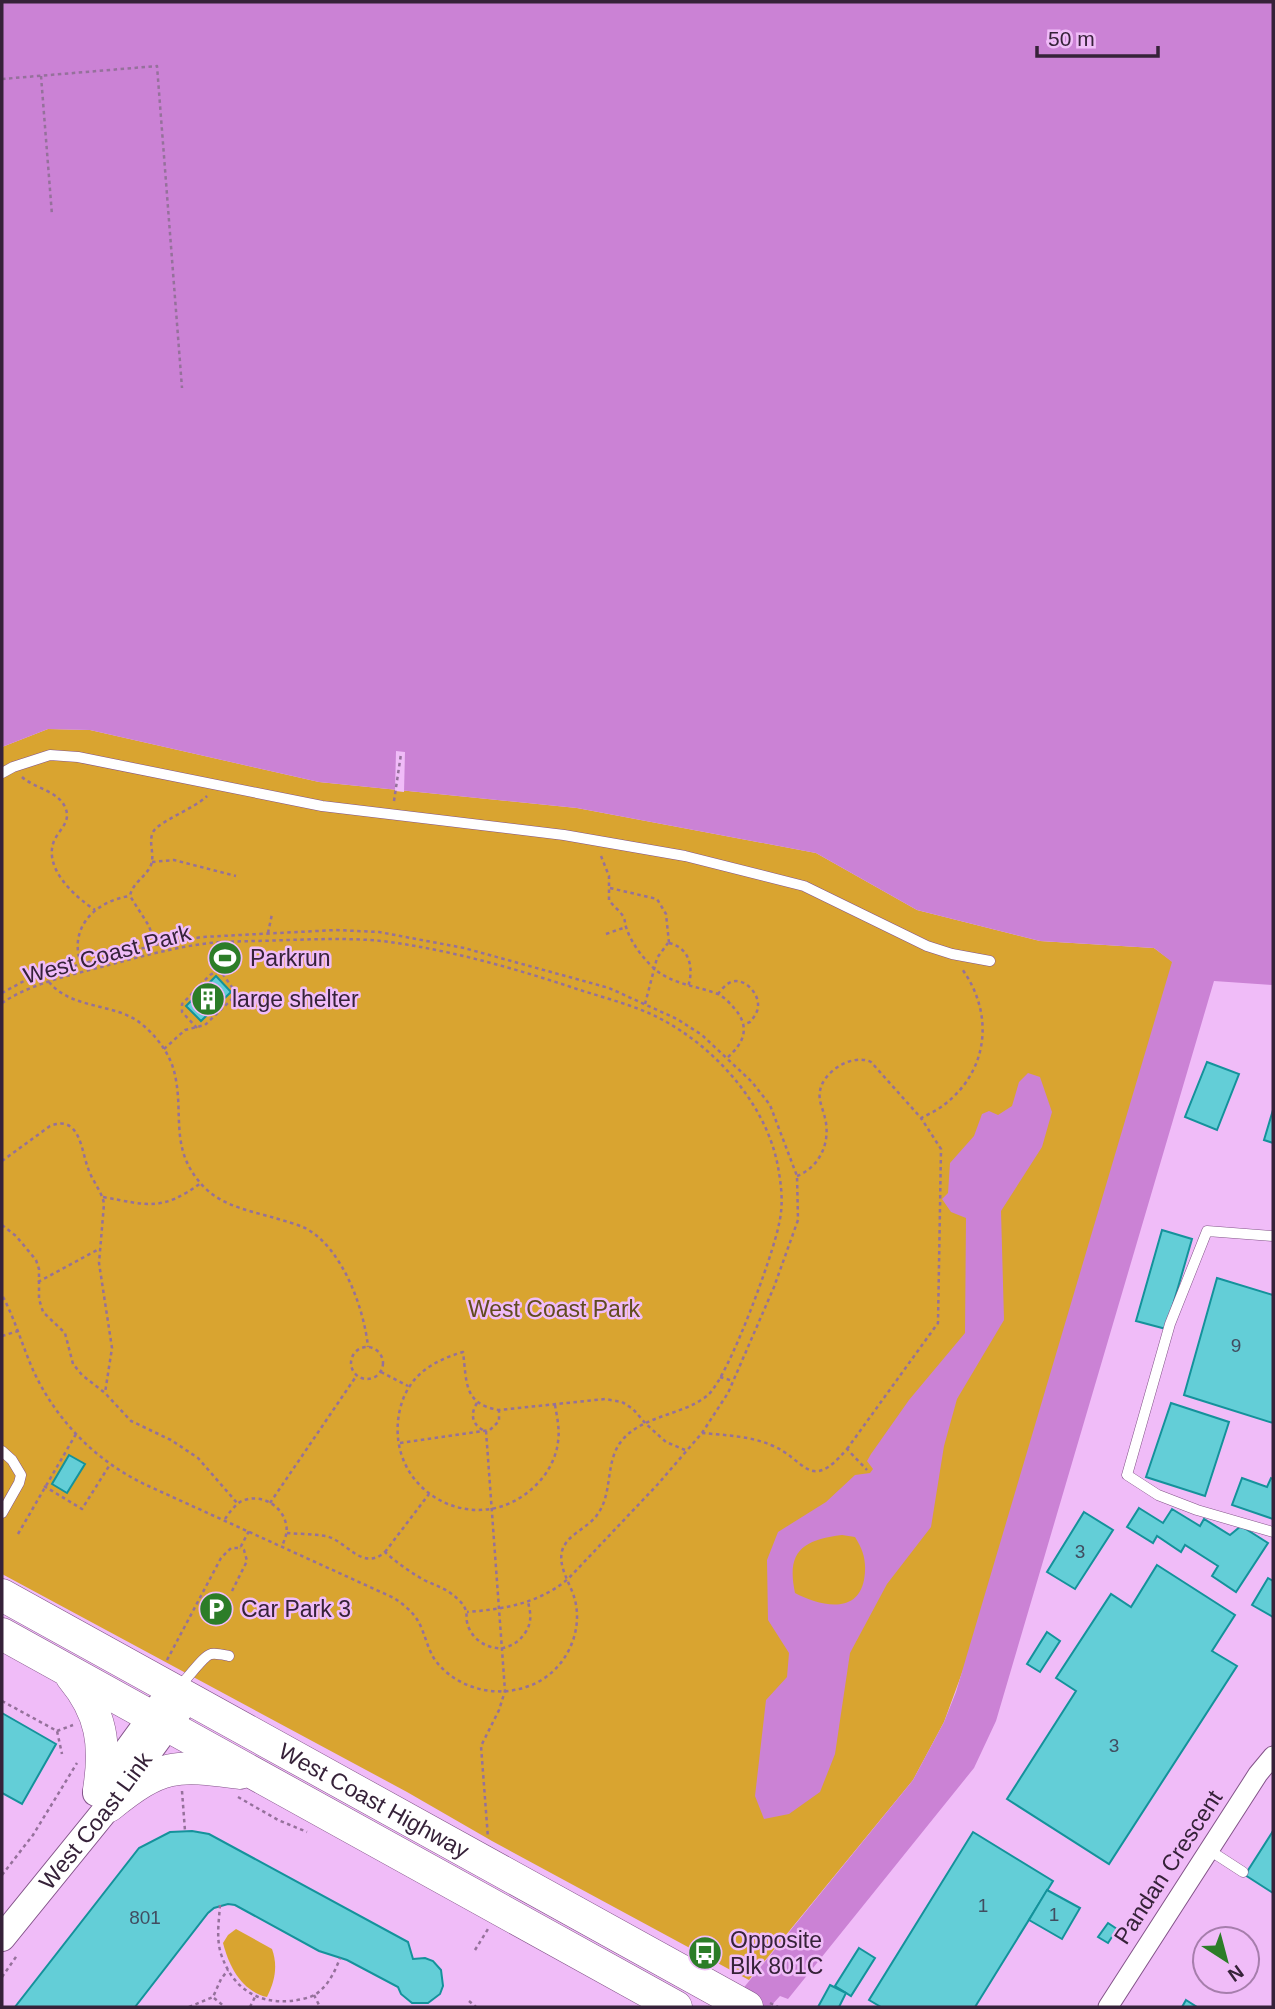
<svg xmlns="http://www.w3.org/2000/svg" width="1275" height="2009" font-family="Helvetica,sans-serif">
	<rect width="100%" height="100%" fill="#f0bcf8"/>
	<g fill="#d9a430">
		<polygon points="48,729 90,730 319,782 577,808 816,853 917,910 1040,941 1154,948 1173,962 966,1662 944,1722 913,1780 749,1980 492,1841 407,1792 2,1574 2,747"/>
		<path d="M236 1929 272 1949C278 1966 275 1981 267 1997 241 1991 229 1966 223 1943L228 1935Z"/>
	</g>
	<g fill="#cb82d5" fill-rule="evenodd">
		<polygon points="2,2 1273,2 1273,985 1214,981 996,1721 974,1768 788,1999 780,1996 770,2007 728,2007 913,1780 944,1722 956,1692 1172,962 1154,948 1040,941 917,910 816,853 577,808 319,782 90,730 48,729 2,747"/>
		<path d="M1028 1073 1040 1077 1052 1112 1042 1147 1001 1211 1004 1320 957 1399 944 1446 931 1527 887 1584 850 1653 835 1754 820 1792 789 1814 764 1819 755 1796 766 1700 787 1677 789 1653 768 1620 767 1560 778 1532 826 1502 855 1475 870 1473 873 1469 867 1461 871 1454 909 1400 965 1333 966 1218 951 1212 942 1199 948 1193 950 1163 974 1136 982 1114 989 1111 998 1115 1012 1106 1019 1082ZM842 1535 855 1537C864 1551 867 1563 864 1580 857 1616 818 1605 795 1593 786 1551 803 1540 842 1535Z"/>
	</g>
	<polygon fill="#f0bcf8" points="396,751 405,752 404,792 395,791"/>
	<g fill="#63ced7" stroke="#14929b" stroke-width="2">
		<polygon points="216,976 231,992 201,1021 186,1006"/>
		<polygon points="1207,1062 1239,1074 1217,1130 1185,1117"/>
		<polygon points="1273,1110 1273,1143 1264,1140"/>
		<polygon points="1162,1230 1192,1239 1166,1329 1136,1321"/>
		<polygon points="1217,1278 1273,1295 1273,1423 1184,1395"/>
		<polygon points="1171,1403 1229,1422 1205,1496 1146,1477"/>
		<polygon points="69,1455 85,1464 67,1493 52,1484"/>
		<polygon points="1242,1478 1267,1487 1271,1478 1273,1479 1273,1519 1232,1505"/>
		<polygon points="1139,1508 1163,1523 1172,1509 1200,1526 1204,1519 1230,1535 1241,1526 1268,1543 1236,1592 1212,1576 1218,1566 1185,1545 1181,1552 1157,1536 1153,1543 1127,1527"/>
		<polygon points="1084,1512 1113,1530 1075,1589 1047,1572"/>
		<polygon points="1157,1565 1235,1615 1212,1651 1237,1666 1109,1864 1007,1799 1076,1691 1056,1678 1111,1594 1131,1607"/>
		<polygon points="1268,1578 1273,1581 1273,1617 1252,1605"/>
		<polygon points="1047,1632 1060,1641 1040,1672 1027,1664"/>
		<polygon points="2,1713 56,1744 22,1804 2,1793"/>
		<polygon points="192,1831 209,1834 408,1942 413,1959 425,1958 433,1961 441,1970 443,1986 440,1994 428,2003 412,2003 401,1994 398,1987 347,1960 319,1951 235,1905 228,1904 214,1908 208,1913 135,2007 15,2007 139,1848 170,1832"/>
		<polygon points="1273,1831 1273,1893 1245,1875"/>
		<polygon points="973,1832 1053,1881 975,2007 881,2007 869,2000"/>
		<polygon points="1047,1890 1080,1908 1062,1939 1029,1920"/>
		<polygon points="1108,1923 1117,1929 1108,1943 1098,1937"/>
		<polygon points="859,1948 875,1958 851,1996 835,1986"/>
		<polygon points="830,1985 846,1993 839,2007 818,2007"/>
		<polygon points="1186,2000 1197,2007 1182,2007"/>
	</g>
	<g fill="none" stroke-linecap="round" stroke-linejoin="round">
		<g stroke="#835489" stroke-width="11">
			<g id="service">
				<polyline points="2,773 13,767 50,755 78,757 322,806 564,835 685,856 804,886 927,946 952,954 990,961"/>
				<polyline points="1273,1236 1207,1231 1170,1324 1127,1475 1158,1495 1197,1510 1273,1532"/>
				<polyline points="2,1451 12,1460 21,1475 19,1483 2,1513"/>
				<path d="M178 1687C187 1680 203 1656 211 1654 217 1653 224 1655 229 1656"/>
				<polyline points="1209,1850 1243,1872"/>
			</g>
		</g>
		<g stroke="#835489" stroke-width="21">
			<polyline id="minor" points="1108,2007 1258,1774 1273,1756"/>
		</g>
		<g stroke="#835489" stroke-width="28">
			<g id="secondary">
				<polyline points="96,1793 164,1700"/>
				<path id="s1" d="M2 1938 109 1806 180 1709"/>
			</g>
		</g>
		<g stroke="#835489" stroke-width="33">
			<g id="trunk">
				<path id="s2" d="M2 1595 747 2007"/>
				<polyline points="2,1634 676,2007"/>
				<path d="M72 1677C102 1713 106 1745 99 1790"/>
				<path d="M109 1806C161 1764 175 1764 240 1773"/>
			</g>
		</g>
		<g stroke="#95719b" stroke-width="2.5" stroke-dasharray="3.5 3.5" stroke-linecap="butt">
			<polyline points="41,76 52,215"/>
			<polyline points="2,79 157,66 182,388"/>
			<path d="M22 777C34 788 58 791 65 807 72 822 59 829 54 841 43 868 75 897 95 910"/>
			<polyline points="394,801 401,754"/>
			<path d="M601 856 609 876V900C613 906 619 910 623 916 626 922 624 921 626 927 631 943 644 960 657 971 676 985 697 986 718 994 724 997 730 1003 734 1008 751 1027 744 1043 727 1058"/>
			<polyline points="152,862 174,860 236,876"/>
			<polyline points="610,888 657,899 666,914 669,943"/>
			<polyline points="268,933 272,914"/>
			<polyline points="606,934 626,927"/>
			<path d="M669 943C690 948 694 968 688 987"/>
			<path d="M155 944 149 926 130 896C132 883 146 877 151 865 155 854 148 843 153 832 159 821 194 809 207 796"/>
			<path d="M81 964C68 928 95 901 130 896"/>
			<path d="M49 982C73 1011 118 1002 144 1026 159 1039 171 1056 175 1075 184 1117 169 1149 203 1186 222 1206 250 1211 275 1218 285 1221 296 1224 305 1228 342 1247 364 1308 368 1347"/>
			<path d="M2 993 24 981 81 964 155 945 202 937 336 930 379 932 464 948 609 988 677 1019 702 1035 752 1082 770 1105 797 1176 798 1220 774 1287 728 1393 702 1433 658 1484 568 1579C538 1604 504 1609 467 1612"/>
			<path d="M718 994C721 990 726 984 731 982 744 977 759 993 758 1006 758 1012 754 1017 750 1022L745 1024"/>
			<path d="M2 1003C32 983 71 975 105 966 143 956 182 945 221 942 244 941 266 941 289 940 320 939 352 938 382 941 446 949 510 967 571 987 600 997 632 1004 659 1018 716 1047 770 1108 779 1173 782 1190 783 1207 779 1224 773 1255 729 1376 708 1395 683 1416 640 1415 620 1443 605 1464 613 1494 597 1515 587 1529 567 1534 562 1551 558 1568 571 1584 575 1600 584 1636 562 1676 526 1687 494 1698 456 1688 435 1660 427 1648 425 1633 418 1621 413 1612 403 1604 394 1598L144 1484C95 1460 56 1420 33 1370 22 1345 15 1319 2 1295"/>
			<polyline points="645,1004 657,958 668,943"/>
			<polyline points="197,1028 182,1012 182,1004 210,975 219,970"/>
			<polyline points="164,1049 185,1030 205,1025 232,999 234,990 217,966 218,943"/>
			<path d="M2 1161 50 1126C80 1114 81 1150 88 1168 92 1181 102 1191 104 1204L99 1263 112 1348 105 1393"/>
			<path d="M797 1176C820 1167 831 1142 825 1118 823 1109 818 1100 820 1091 823 1071 853 1053 871 1062L921 1118C929 1114 938 1110 945 1104 989 1070 994 1013 962 969"/>
			<path d="M103 1197C148 1205 161 1212 201 1183"/>
			<polyline points="2,1225 16,1236 36,1260 39,1269 39,1299 43,1312 65,1333 73,1364 82,1375 105,1393 131,1421 171,1440 198,1458 238,1504"/>
			<polyline points="38,1282 99,1249"/>
			<polyline points="2,1336 18,1331"/>
			<circle cx="367" cy="1363" r="16"/>
			<polyline points="381,1372 408,1386"/>
			<polyline points="720,1377 733,1381"/>
			<path d="M477 1403C470 1414 472 1424 483 1430"/>
			<path d="M555 1405C557 1417 560 1430 558 1442 556 1458 548 1473 537 1484 479 1544 381 1492 400 1409 408 1376 432 1361 463 1352 467 1382 463 1404 499 1410L605 1399 622 1402 633 1409 646 1424 666 1442 685 1450"/>
			<polyline points="486,1431 505,1691 499,1710 481,1746 488,1838"/>
			<path d="M702 1433C724 1435 750 1436 771 1445 806 1459 809 1494 847 1449L867 1470"/>
			<polyline points="400,1443 490,1430 499,1421 499,1410"/>
			<polyline points="847,1449 938,1323 941,1149 921,1118"/>
			<polyline points="44,1486 82,1509 109,1466"/>
			<polyline points="270,1503 357,1375"/>
			<path d="M225 1519C229 1513 234 1506 240 1502 258 1492 282 1504 286 1524 288 1532 285 1539 282 1546"/>
			<path d="M287 1533C299 1534 313 1534 326 1536 347 1541 362 1572 385 1552 397 1563 410 1572 424 1580 434 1585 443 1587 453 1595 458 1599 464 1604 466 1611 467 1615 466 1618 467 1622 470 1638 487 1650 503 1648 512 1646 520 1641 525 1633 532 1623 531 1614 528 1602"/>
			<polyline points="18,1534 76,1434"/>
			<polyline points="385,1552 429,1494"/>
			<polyline points="232,1591 247,1561 244,1550 240,1548"/>
			<polyline points="167,1660 221,1558 231,1548 240,1548 249,1531"/>
			<polyline points="2,1701 57,1731 62,1754"/>
			<polyline points="57,1731 73,1725"/>
			<polyline points="182,1791 185,1831"/>
			<polyline points="238,1797 278,1820 307,1832"/>
			<polyline points="2,1875 33,1835 77,1763"/>
			<path d="M220 1905C219 1921 216 1938 221 1954 232 1987 256 2004 291 2001 299 2000 310 1998 316 1994 329 1985 335 1971 340 1958"/>
			<polyline points="475,1950 488,1929"/>
			<polyline points="2,1977 18,1954"/>
			<polyline points="314,1995 320,2007"/>
			<polyline points="214,1998 225,2007"/>
			<polyline points="469,2001 476,2007"/>
			<polyline points="770,2003 778,2007"/>
			<polyline points="189,2007 213,1997 221,1979 228,1970"/>
			<polyline points="250,2007 255,1997"/>
		</g>
		<use href="#service" stroke="#fff" stroke-width="10"/>
		<use href="#minor" stroke="#fff" stroke-width="19"/>
		<use href="#secondary" stroke="#fff" stroke-width="26"/>
		<use href="#trunk" stroke="#fff" stroke-width="32"/>
	</g>
	<defs>
		<g id="stadium-disc" transform="scale(1.75)"><circle r="9.5" fill="#2c7d28" stroke="#f0bcf8"/><path d="M0-5a6.5 5 0 1 0 0 10a6.5 5 0 1 0 0-10ZM-3.5-1.8h7v3.6h-7Z" fill="#fff"/></g>
		<g id="building-disc" transform="scale(1.75)"><circle r="9.5" fill="#2c7d28" stroke="#f0bcf8"/><path d="M-4-6H4V6H1V3H-1V6H-4ZM-2.5-4.3h1.7v1.8h-1.7ZM.8-4.3h1.7v1.8H.8ZM-2.5-1h1.7V.8h-1.7ZM.8-1h1.7V.8H.8Z" fill="#fff"/></g>
		<g id="parking-disc" transform="scale(1.75)"><circle r="9.5" fill="#2c7d28" stroke="#f0bcf8"/><path d="M-3.5-5.5H1a3.5 3.5 0 0 1 0 7H-1V5.5H-3.5ZM-1-3.4V-.6H.8a1.4 1.4 0 0 0 0-2.8Z" fill="#fff"/></g>
		<g id="bus-disc" transform="scale(1.75)"><circle r="9.5" fill="#2c7d28" stroke="#f0bcf8"/><path d="M-5-6H5V4H4V6H2V4H-2V6H-4V4H-5ZM-3.5-4V0h7V-4ZM-3.5 1.2v1.5H-2V1.2ZM2 1.2v1.5H3.5V1.2Z" fill="#fff"/></g>
	</defs>
	<g fill-rule="evenodd">
		<use href="#stadium-disc" x="225" y="958"/>
		<use href="#building-disc" x="208" y="999"/>
		<use href="#parking-disc" x="216" y="1609"/>
		<use href="#bus-disc" x="705" y="1953"/>
	</g>
	<g text-anchor="middle" stroke-width="5" stroke-linejoin="round" paint-order="stroke">
		<g font-size="19" fill="#414d60">
			<text x="1236" y="1352">9</text>
			<text x="1080" y="1558">3</text>
			<text x="1114" y="1752">3</text>
			<text x="983" y="1912">1</text>
			<text x="1054" y="1921">1</text>
			<text x="145" y="1924">801</text>
		</g>
		<g font-size="23" fill="#362239" stroke="#f0bcf8">
			<text transform="translate(107 954) rotate(-15)" y="8">West Coast Park</text>
			<text dy="8" stroke="none"><textPath href="#s2" startOffset="425">West Coast Highway</textPath></text>
			<text dy="8" stroke="none"><textPath href="#s1" startOffset="150">West Coast Link</textPath></text>
			<text transform="translate(1168 1867) rotate(-57)" y="8">Pandan Crescent</text>
		</g>
		<g font-size="23" fill="#362239" stroke="#f0bcf8" text-anchor="start">
			<text x="250" y="966">Parkrun</text>
			<text x="232" y="1007">large shelter</text>
			<text x="241" y="1617">Car Park 3</text>
			<text x="730" y="1948">Opposite<tspan x="730" dy="26">Blk 801C</tspan></text>
		</g>
		<g font-size="23" fill="#614b1e" stroke="#f0bcf8">
			<text x="554" y="1317">West Coast Park</text>
		</g>
	</g>
	<rect width="1275" height="2009" fill="none" stroke="#362239" stroke-width="7"/>
	<g transform="translate(1226 1960) rotate(144)"><circle r="33" fill="#f0bcf8" stroke="#a67eac" stroke-width="2"/>
	<path d="M0-5L12 26L0 18L-12 26Z" fill="#2c7d28"/>
	<text y="-10" font-size="19" font-weight="bold" text-anchor="middle" fill="#362239">N</text>
	</g>
	<path d="M1037 46v10h121v-10" fill="none" stroke="#362239" stroke-width="3.5"/>
	<text x="1048" y="46" font-size="21" fill="#362239" stroke="#f0bcf8" stroke-width="5" paint-order="stroke">50 m</text>
</svg>
